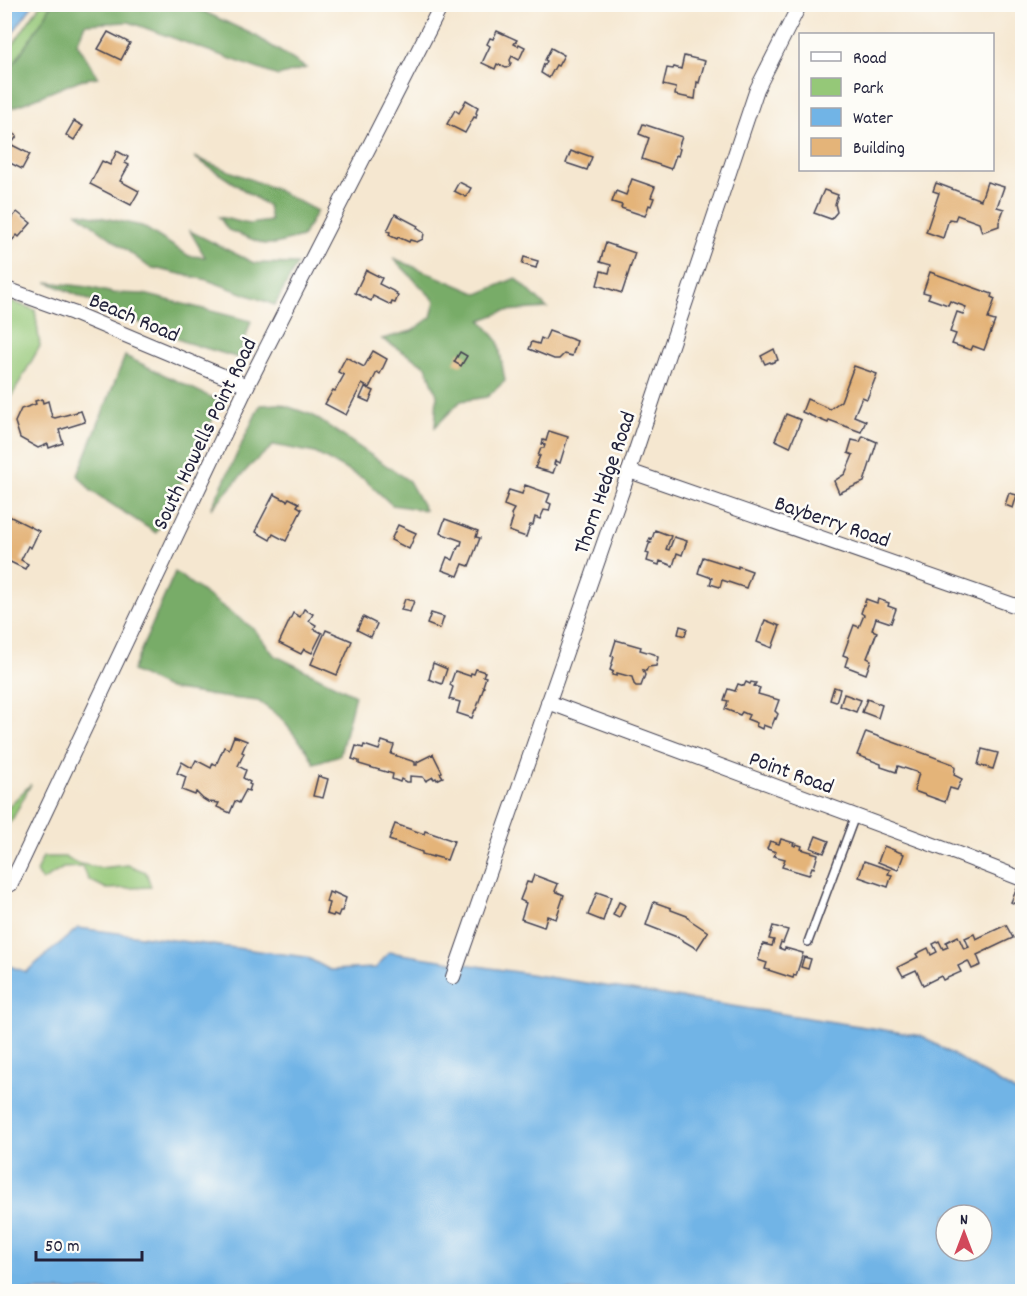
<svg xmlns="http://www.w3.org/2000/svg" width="1027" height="1296" font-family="Dekko,sans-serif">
	<rect width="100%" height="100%" fill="#fdfcf7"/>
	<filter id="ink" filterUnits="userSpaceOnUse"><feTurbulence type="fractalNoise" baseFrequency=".0167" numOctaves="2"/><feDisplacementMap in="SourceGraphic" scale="12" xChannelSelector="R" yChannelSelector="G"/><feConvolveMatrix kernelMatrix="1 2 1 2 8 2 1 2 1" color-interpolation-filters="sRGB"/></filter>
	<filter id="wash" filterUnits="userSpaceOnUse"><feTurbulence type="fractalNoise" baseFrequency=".008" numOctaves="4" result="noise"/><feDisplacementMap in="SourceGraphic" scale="24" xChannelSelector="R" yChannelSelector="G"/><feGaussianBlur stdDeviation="1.35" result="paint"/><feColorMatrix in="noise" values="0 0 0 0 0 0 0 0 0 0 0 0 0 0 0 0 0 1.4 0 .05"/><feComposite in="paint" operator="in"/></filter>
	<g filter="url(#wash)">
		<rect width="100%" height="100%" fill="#f5e7d0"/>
		<g fill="#95c878" stroke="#5c755a" stroke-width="1.5">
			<polygon points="40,5 51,5 46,15 5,77 5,56"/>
			<polygon points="5,299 35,310 40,346 5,408"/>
			<polygon points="31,784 12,820 5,827 5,810"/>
			<polygon points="43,857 65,857 76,863 100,868 128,865 146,872 151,887 107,889 89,880 82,867 63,868 42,881 36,872"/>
		</g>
		<g fill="#78ac68" stroke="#4d6752" stroke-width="1.5">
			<polygon points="51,5 190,5 256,36 306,68 278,76 129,22 85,24 77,43 98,77 80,80 12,108 5,108 5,77 46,15"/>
			<polygon points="194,157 275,189 317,211 302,237 275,244 264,244 228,230 219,217 249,224 271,221 268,206"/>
			<polygon points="76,212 142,226 189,256 205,257 190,231 254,263 297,264 275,305 207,280 149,267"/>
			<polygon points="393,258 478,294 516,278 547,308 505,311 481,320 498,341 505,381 487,397 461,401 435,427 437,395 426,366 382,339 412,331 431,317 435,301"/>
			<polygon points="47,282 88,287 113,293 144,294 251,321 239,358 185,342"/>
			<polygon points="125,356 221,402 156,533 91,491 78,475"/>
			<polygon points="280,404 312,415 409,481 425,510 392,505 364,479 315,453 274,445 250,466 211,509 260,405"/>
			<polygon points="175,572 254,629 274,655 355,695 340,755 314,763 306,749 280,717 258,701 222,697 169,689 132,671"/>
		</g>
		<g fill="#71b4e6" stroke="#4a6b90" stroke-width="1.5" fill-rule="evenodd">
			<polygon points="5,4 33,5 5,43 4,5"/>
			<path d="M78 928 306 957 330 970 376 968 389 952 922 1036 1022 1096V1291H5L4 964 26 972ZM946 1215H982V1251H946Z"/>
		</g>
		<g id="blocks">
			<g fill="#e4b479">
				<polygon points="497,31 517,40 514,44 518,46 519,44 525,47 519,60 512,56 510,60 511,63 509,67 506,68 497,64 495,69 482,63 490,46 487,44 490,38 493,39"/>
				<polygon points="108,32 130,43 121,60 98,49"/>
				<polygon points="551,48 564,55 558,66 556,65 549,78 541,73 544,64 545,65 547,61 545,60"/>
				<polygon points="684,56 705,61 699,83 697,82 695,99 675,95 676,88 663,85 667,68 673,69 674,67 681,69"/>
				<polygon points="466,100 478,107 476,113 477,114 476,118 474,117 465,133 447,124 455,110 459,113"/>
				<polygon points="74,121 83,126 74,140 66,135"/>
				<polygon points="643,124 682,137 678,148 680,149 678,156 676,155 671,169 642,159 649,138 639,134"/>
				<polygon points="6,128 17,136 13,142 4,136"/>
				<polygon points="12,145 30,154 22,169 4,160"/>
				<polygon points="117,151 128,157 125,163 129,165 120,181 139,191 131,205 90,184 102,161 110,165"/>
				<polygon points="571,151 578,154 578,152 592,157 587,170 566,163"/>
				<polygon points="632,179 655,187 651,197 654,198 651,206 649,205 645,216 621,208 622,205 612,202 616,191 626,195"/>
				<polygon points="459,182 471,188 466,197 454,191"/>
				<polygon points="987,182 1004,187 997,207 1004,209 999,222 999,226 982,232 979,223 957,215 955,220 949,219 943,238 926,232 939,193 933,191 936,183 981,200"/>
				<polygon points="824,190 838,195 835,204 837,212 831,219 814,213"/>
				<polygon points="17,212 31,223 19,237 17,235 9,244 4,241 4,214 11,219"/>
				<polygon points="395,214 418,226 417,228 424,233 423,239 417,242 410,240 409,242 398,237 397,239 389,235 390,232 387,231"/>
				<polygon points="606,243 635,253 622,293 597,285 601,271 609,273 611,265 600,262"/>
				<polygon points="524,257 538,261 536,268 522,264"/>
				<polygon points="366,270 382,278 379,284 397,293 396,295 398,296 395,303 392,302 391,305 373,296 371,301 355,293"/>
				<polygon points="930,272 992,294 991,297 995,299 988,319 995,321 984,350 973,346 971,350 952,344 956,334 950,332 957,312 963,314 966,307 950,301 948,305 928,298 930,294 923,292"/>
				<polygon points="549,331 577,341 572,356 564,354 559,359 554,359 529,349 532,342 539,344 541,338 545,340"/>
				<polygon points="774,349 778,360 771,363 770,362 765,364 761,356"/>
				<polygon points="373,351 387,359 380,374 377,372 369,388 362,384 346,415 325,404 333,390 335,391 344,375 338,372 346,357 364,367"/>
				<polygon points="460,352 467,356 461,366 454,362"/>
				<polygon points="854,366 877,374 867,399 862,397 854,416 866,421 861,432 829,420 828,423 802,412 807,399 830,409 841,401"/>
				<polygon points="365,387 374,391 369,402 360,398"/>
				<polygon points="42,399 43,403 48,401 52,417 55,418 81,411 85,422 59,430 63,443 49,448 48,444 38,448 20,438 15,422 21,409 36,404 35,401"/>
				<polygon points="786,414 801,420 790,447 775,440"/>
				<polygon points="549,431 568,437 560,463 555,461 554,464 556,465 553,473 535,468 540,456 538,456 541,448 544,448 545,445 542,444 543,440 546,441"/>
				<polygon points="863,436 877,442 864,482 839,493 834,481 845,474 853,455 848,453 852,440 860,442"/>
				<polygon points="525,485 550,494 547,502 551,504 549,511 544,510 540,519 535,517 533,525 530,525 526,537 509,531 513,518 511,514 514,509 504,505 509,490 522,494"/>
				<polygon points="1009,493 1017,495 1013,508 1005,505"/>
				<polygon points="274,494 287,501 289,498 299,503 297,506 302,509 286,541 273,534 270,540 256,532 258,527 257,527"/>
				<polygon points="6,516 11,517 39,531 31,548 28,546 21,560 28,564 25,569 4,559 4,519"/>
				<polygon points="445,519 478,531 476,537 480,538 469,566 463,564 458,576 442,570 447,557 453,560 459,545 461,545 462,541 440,533"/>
				<polygon points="398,525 416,533 409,549 391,540"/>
				<polygon points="655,530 671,536 666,549 669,550 674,537 687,541 682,555 677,553 673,566 660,561 659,565 647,561 649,554 646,553 649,544 651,543 648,542 650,538 652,539"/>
				<polygon points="703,557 738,568 738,566 752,571 746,588 722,580 720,587 710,584 712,578 698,573"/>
				<polygon points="405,599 414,601 410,612 401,610"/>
				<polygon points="866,599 877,603 878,599 889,603 888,606 896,609 891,623 876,618 872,630 877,632 867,658 871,660 866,674 845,666 848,657 843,655 854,625 859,627 864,615 861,613"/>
				<polygon points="304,609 313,614 309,621 316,625 314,629 322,633 312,653 304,649 301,654 279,643 293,613 300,617"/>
				<polygon points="431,613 444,617 440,629 427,624"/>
				<polygon points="363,617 377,624 371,637 357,630"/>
				<polygon points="765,620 780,626 772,648 757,642"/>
				<polygon points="680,626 687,628 685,636 678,634"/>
				<polygon points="326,630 352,641 337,675 311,664"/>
				<polygon points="616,640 641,647 640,650 654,654 658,657 656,666 648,667 646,671 643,670 645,675 641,686 636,686 634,684 632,677 617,673 617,676 612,675 613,672 614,672 610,670 614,657 611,656"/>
				<polygon points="433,663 447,669 442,684 429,679"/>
				<polygon points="476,669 485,672 483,676 486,677 483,686 484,687 476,710 475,710 472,718 457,713 460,702 449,699 453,687 450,685 455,671 470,676 471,673 474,674"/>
				<polygon points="746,682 750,684 751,682 756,683 754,686 760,688 758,694 779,700 775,711 778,714 776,719 775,718 771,728 763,725 762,729 756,726 757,723 747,719 749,715 742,712 740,715 725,709 728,701 724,700 728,689 735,691 738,684 744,686"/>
				<polygon points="834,687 840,689 836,702 830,700"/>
				<polygon points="844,694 861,700 856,712 840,706"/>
				<polygon points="867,699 882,705 878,718 862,712"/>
				<polygon points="866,732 953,764 955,768 954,775 962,779 957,790 950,788 945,802 914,791 919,773 898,766 896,772 881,767 881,764 857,755"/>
				<polygon points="234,736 247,741 242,752 244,753 238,766 246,770 243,778 250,782 249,784 251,785 249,791 246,790 239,803 235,801 230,813 217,807 219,803 208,802 203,799 196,792 195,795 182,790 186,777 177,773 182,762 192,768 196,760 211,768 213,763 216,765 224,747 229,749"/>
				<polygon points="382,741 394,745 391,754 415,762 415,765 417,765 417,762 433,754 442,772 440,773 443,777 437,780 436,778 434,779 433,777 426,781 423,777 410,776 410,782 406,782 401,779 400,782 392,779 393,774 359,764 359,761 352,759 356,746 363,748 364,745 379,750"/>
				<polygon points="982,749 998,753 993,769 978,765"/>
				<polygon points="318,776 328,779 323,798 313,796"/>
				<polygon points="395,824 424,834 425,831 454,841 447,860 433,856 433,857 422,854 422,852 389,840"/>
				<polygon points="816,836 829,841 824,853 811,848"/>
				<polygon points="781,839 794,843 793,845 795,846 796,844 802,846 801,849 818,854 814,868 812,867 809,875 782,867 785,859 774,856 776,852 767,849 770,841 779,844"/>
				<polygon points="884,846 904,854 898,870 878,862"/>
				<polygon points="864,861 890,870 888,874 892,875 888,887 859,877"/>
				<polygon points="534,875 558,884 555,891 564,895 556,919 547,916 544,927 521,919 526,903 520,900 527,882 531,883"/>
				<polygon points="1018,886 1022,888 1022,907 1011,902"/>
				<polygon points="329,892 333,894 333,892 346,898 342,911 340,911 338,916 334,914 333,916 326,914 329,903 326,902"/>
				<polygon points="597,892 611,897 603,921 588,915"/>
				<polygon points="619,902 625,905 619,918 613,915"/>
				<polygon points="654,902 671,908 671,910 687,916 690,920 708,932 697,949 677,937 646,925"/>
				<polygon points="1006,925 1013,938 977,955 981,965 972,969 968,961 958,966 961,972 943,980 941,976 923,985 916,970 903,976 898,967 918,957 916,954 928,948 931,955 937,952 933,944 939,941 943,949 948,947 946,942 958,936 964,949 969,947 965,938 974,934 976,939"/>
				<polygon points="773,926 788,930 783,943 781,942 779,948 784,950 785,948 803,953 796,976 794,975 793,978 765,969 767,963 758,960 763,944 772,946 774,940 769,939"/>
				<polygon points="804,957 811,959 808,969 801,967"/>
			</g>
		</g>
	</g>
	<g filter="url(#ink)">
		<use href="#blocks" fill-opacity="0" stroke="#424051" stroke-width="1.5"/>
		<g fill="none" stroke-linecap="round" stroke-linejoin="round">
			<g stroke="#424051" stroke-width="10">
				<polyline id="service" points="808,942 855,816"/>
			</g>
			<g stroke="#424051" stroke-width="16">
				<g id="minor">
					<polyline points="4,288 73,313 247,386"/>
					<polyline points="629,471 1022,608"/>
					<polyline points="548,702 958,854 1022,879"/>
					<polyline points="11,884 247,386 442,4"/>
					<polyline points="453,977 629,471 757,89 800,4"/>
				</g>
			</g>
			<use href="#service" stroke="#fff" stroke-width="7"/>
			<use href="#minor" stroke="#fff" stroke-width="14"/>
		</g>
	</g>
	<g text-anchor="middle" stroke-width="5" stroke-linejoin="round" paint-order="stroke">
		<g font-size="22" fill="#22223b" stroke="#fdfcf7">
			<text transform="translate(135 316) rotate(23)" y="8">Beach Road</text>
			<text transform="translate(203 433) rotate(-64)" y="8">South Howells Point Road</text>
			<text transform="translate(603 482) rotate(-71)" y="8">Thorn Hedge Road</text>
			<text transform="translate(833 520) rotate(19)" y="8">Bayberry Road</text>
			<text transform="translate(792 771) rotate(20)" y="8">Point Road</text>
		</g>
	</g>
	<rect width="1027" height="1296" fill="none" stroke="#fdfcf7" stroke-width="24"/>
	<rect x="799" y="33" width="195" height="138" fill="#fdfcf7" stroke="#a5a5ac" stroke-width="1.5"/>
	<rect x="811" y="52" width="30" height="9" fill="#ffffff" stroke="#a5a5ac" stroke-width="1.5"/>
	<text x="853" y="63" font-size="18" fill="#22223b">Road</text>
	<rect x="811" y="78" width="30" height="18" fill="#95c878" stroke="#a5a5ac" stroke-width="1.5"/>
	<text x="853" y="93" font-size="18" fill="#22223b">Park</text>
	<rect x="811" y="108" width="30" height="18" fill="#71b4e6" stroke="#a5a5ac" stroke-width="1.5"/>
	<text x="853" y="123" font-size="18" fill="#22223b">Water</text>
	<rect x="811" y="138" width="30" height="18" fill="#e4b479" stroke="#a5a5ac" stroke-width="1.5"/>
	<text x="853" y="153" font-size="18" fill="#22223b">Building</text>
	<g transform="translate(964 1233)"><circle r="28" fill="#fdfcf7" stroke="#a5a5ac" stroke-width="1.5"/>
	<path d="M0-4.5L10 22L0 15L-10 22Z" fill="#d1495b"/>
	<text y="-9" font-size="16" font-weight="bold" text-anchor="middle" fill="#22223b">N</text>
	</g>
	<path d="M36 1251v9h106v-9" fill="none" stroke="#22223b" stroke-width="3"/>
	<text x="45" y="1251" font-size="18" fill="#22223b" stroke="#fdfcf7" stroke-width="4.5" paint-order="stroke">50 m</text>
</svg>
